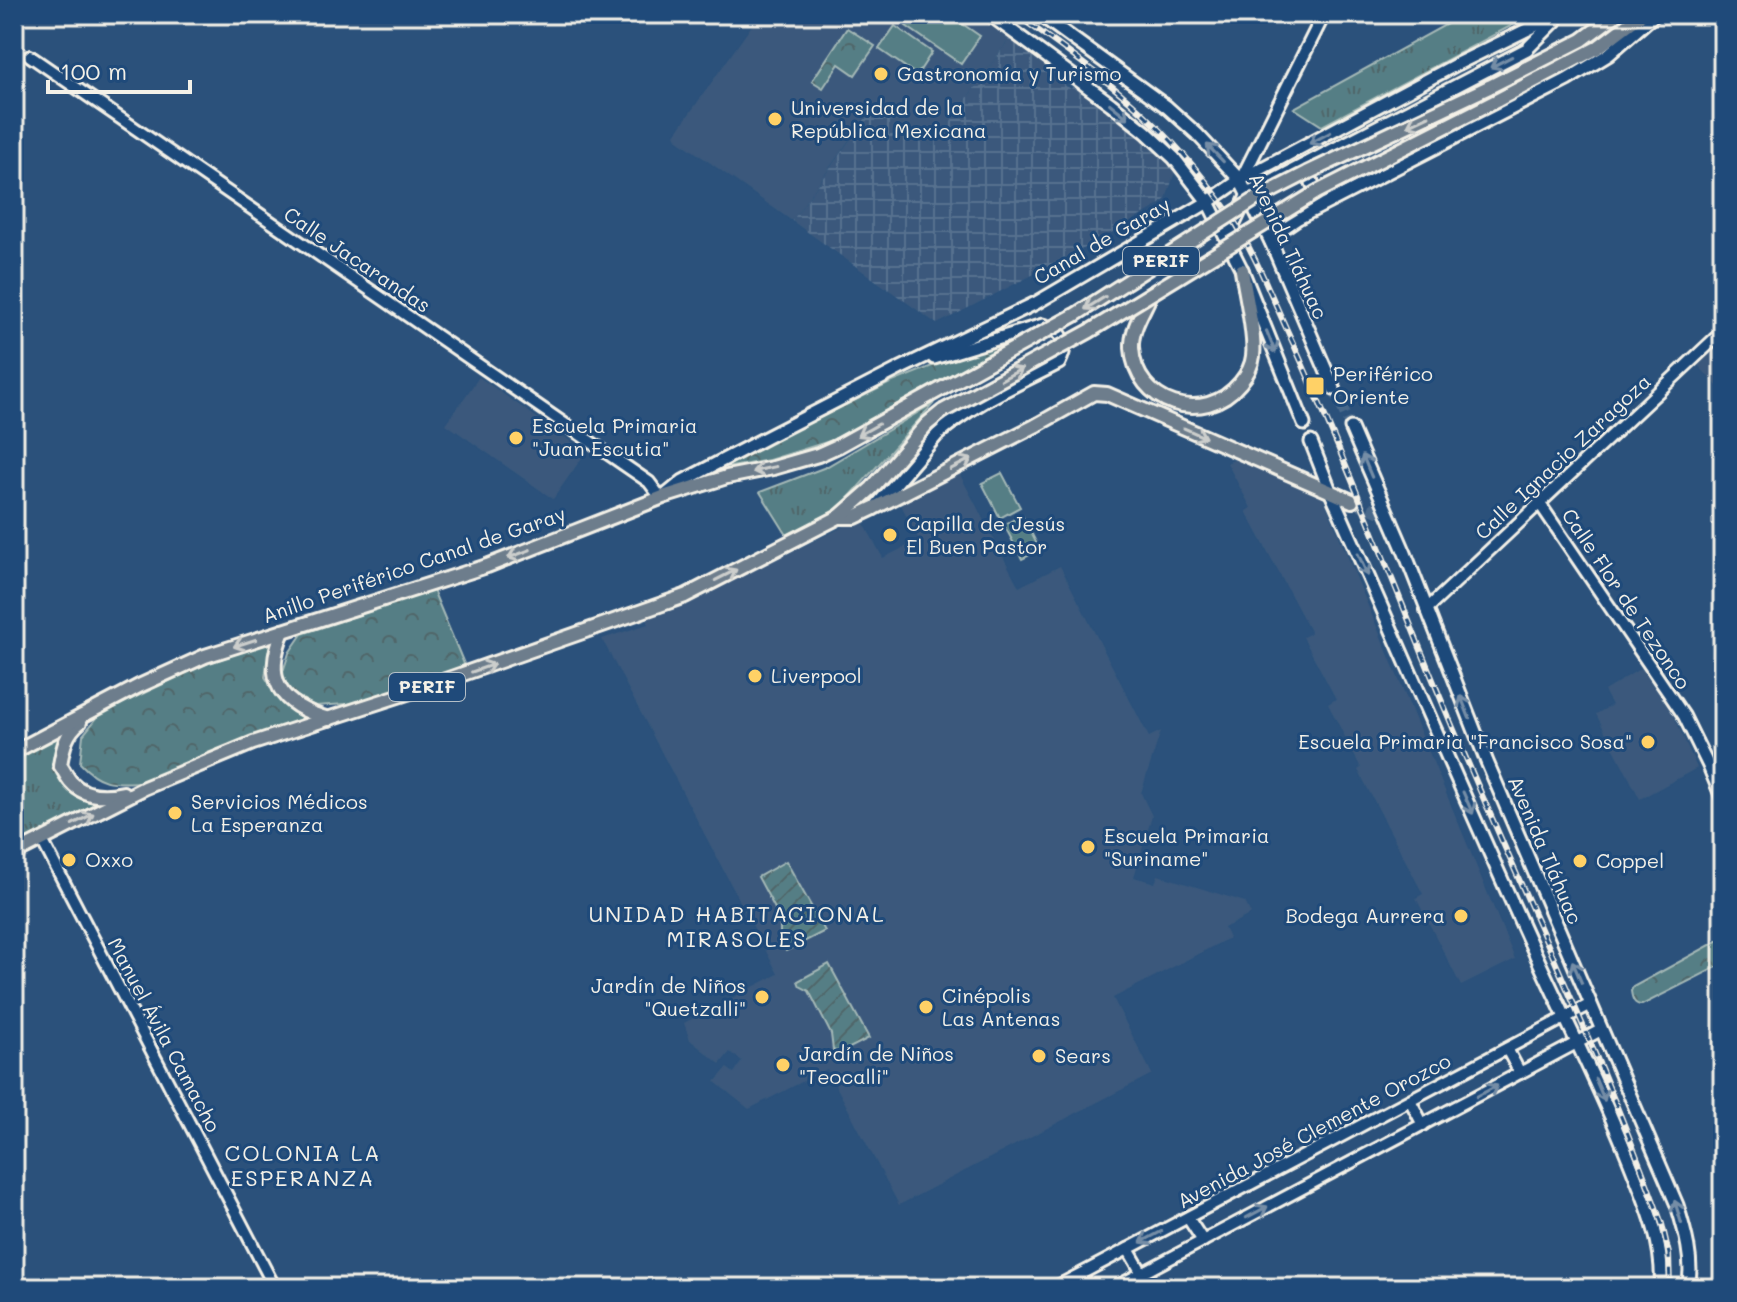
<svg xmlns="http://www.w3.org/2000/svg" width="1737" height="1302" font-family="Mali,sans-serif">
	<defs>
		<pattern id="industrial-grid" width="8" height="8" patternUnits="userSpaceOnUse" patternTransform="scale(2)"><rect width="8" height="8" fill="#3a597c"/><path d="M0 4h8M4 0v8" fill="none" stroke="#57718f"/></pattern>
		<pattern id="grass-tufts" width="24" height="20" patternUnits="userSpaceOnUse" patternTransform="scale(2)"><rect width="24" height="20" fill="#557e85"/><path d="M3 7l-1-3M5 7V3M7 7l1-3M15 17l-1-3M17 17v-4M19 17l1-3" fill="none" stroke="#506669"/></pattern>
		<pattern id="park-crowns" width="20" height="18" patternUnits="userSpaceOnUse" patternTransform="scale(2)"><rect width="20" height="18" fill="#557e85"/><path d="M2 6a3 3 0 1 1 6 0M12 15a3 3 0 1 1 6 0" fill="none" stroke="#506669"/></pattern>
		<pattern id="garden-furrows" width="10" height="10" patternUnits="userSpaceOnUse" patternTransform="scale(2)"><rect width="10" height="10" fill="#557e85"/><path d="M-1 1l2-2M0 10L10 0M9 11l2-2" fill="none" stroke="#506669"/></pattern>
	</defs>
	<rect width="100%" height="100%" fill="#2b517b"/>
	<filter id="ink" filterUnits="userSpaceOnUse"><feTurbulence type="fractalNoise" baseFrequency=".0125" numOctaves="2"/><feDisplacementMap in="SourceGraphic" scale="16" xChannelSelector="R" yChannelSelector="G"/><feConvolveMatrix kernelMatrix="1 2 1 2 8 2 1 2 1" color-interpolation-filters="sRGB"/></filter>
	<g filter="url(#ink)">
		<g fill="#3a597c">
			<polygon points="760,14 977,14 1010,38 933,146 874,105 792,221 678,140 675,134"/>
			<polygon points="1723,337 1723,385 1719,388 1696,363"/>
			<polygon points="479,377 586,452 553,499 446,424"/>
			<polygon points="1237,458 1322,495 1515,959 1461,986 1416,898 1423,894 1358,770 1361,768 1328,704 1336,699 1303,637 1311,633 1246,511 1251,508 1227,463"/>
			<polygon points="957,469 1019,587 1060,566 1149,737 1161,731 1141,793 1152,816 1134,877 1155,883 1158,875 1245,902 1251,914 1224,928 1229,938 1113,998 1152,1074 899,1205 827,1069 749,1109 715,1082 727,1068 734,1073 742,1061 730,1052 720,1064 690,1040 684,1023 778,974 602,639 648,624 648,618 651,614 703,595 861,518 883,558 919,540 898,499"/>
			<polygon points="1641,668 1674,716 1697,768 1640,799 1596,714 1612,705 1604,691"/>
		</g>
		<polygon fill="url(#industrial-grid)" points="1010,38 1061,74 1061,82 1065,85 1071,89 1075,83 1125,118 1159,150 1176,169 1166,199 1156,207 1085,248 937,324 792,221 875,105 933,146"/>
		<g fill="url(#grass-tufts)" stroke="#a4b8b6" stroke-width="2">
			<polygon points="1465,14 1515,14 1524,19 1322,126 1294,108"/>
			<polygon points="934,403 835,513 790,540 760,492 826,467"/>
			<polygon points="60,736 58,767 73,791 100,801 14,848 14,760"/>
		</g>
		<g fill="url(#park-crowns)" stroke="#a4b8b6" stroke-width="2">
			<polygon points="847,28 875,46 855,75 839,64 823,88 812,81"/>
			<polygon points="1028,336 928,391 833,440 769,460 726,468 746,454 890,383 937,364"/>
			<polygon points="433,590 467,671 378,702 315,706 292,693 281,678 289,653 302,634"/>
			<path d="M276 640 270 646 265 677C283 705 291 716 326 723L143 782C114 783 101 786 80 763L83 735 100 714 203 665Z"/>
			<path d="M1723 938V964L1642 1005C1634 1005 1632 999 1631 991L1633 987Z"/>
		</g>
		<g fill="url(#garden-furrows)" stroke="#a4b8b6" stroke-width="2">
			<polygon points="786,861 825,931 786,951 780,940 780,918 758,877"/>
			<polygon points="829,964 869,1038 840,1053 833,1050 831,1034 809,991 800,986 798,981"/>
		</g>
		<g fill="#557e85" stroke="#a4b8b6" stroke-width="2">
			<polygon points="915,14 948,14 980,36 961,64 906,26"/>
			<polygon points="895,26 932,52 917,75 879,49"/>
			<polygon points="1002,473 1020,507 1000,518 982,483"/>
			<polygon points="1022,515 1040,550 1022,559 1004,525"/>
		</g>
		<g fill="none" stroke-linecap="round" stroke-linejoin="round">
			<polyline stroke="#49698b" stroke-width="11" stroke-dasharray="11 5.5" stroke-linecap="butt" points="1334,389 1351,428"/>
			<polyline stroke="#49698b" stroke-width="12" stroke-dasharray="12 6" stroke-linecap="butt" points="1352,501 1388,515"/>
			<g stroke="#f4f1e8" stroke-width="16">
				<g id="tertiary">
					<polyline points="30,56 649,482 661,498"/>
					<polyline points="1540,504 1684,716 1708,765 1723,801"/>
					<polyline points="1426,610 1723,331"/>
					<polyline points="42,840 275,1288"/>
					<polyline points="1507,1049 1520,1073"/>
					<polyline points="1410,1100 1423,1125"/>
					<polyline points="1188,1218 1203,1241"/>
					<polyline points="1128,1249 1142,1273"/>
					<polyline points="1054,1288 1591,1004"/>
					<polyline points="1114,1288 1601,1030"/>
				</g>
			</g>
			<g stroke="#f4f1e8" stroke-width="17">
				<g id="secondary">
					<polyline points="989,14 1111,104 1146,132 1174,158 1208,202 1242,270 1304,424"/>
					<polyline points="1039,14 1167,107 1197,134 1240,180 1271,242 1334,389"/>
					<path d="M1313 166C1307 183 1316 197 1334 199"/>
					<polyline points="1241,180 1324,14"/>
					<polyline points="1227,239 1248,194 1527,49 1556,20"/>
					<polyline points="1271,242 1279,231 1298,218 1567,80 1608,55 1655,14"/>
					<path d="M1351 428 1405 553 1487 762 1677 1205C1685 1231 1694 1262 1688 1288"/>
					<path d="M1311 442 1331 493C1399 645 1465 800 1534 951 1566 1021 1601 1089 1629 1160 1646 1203 1664 1242 1661 1288"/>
					<polyline points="666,495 683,481 767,437 899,369 1036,303 1208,202 1240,180 1457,64 1559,14"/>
					<path d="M877 505 937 435C972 403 1017 385 1059 363 1069 343 1065 332 1043 325L934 358"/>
				</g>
			</g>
			<g stroke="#f4f1e8" stroke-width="18">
				<g id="trunk">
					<polyline points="1489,87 1582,40 1617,14"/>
					<polyline points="1496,101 1597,48 1642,14"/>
					<path d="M1150 296C1143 312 1131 329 1132 348 1135 404 1204 427 1240 383 1246 376 1252 366 1253 356 1256 336 1245 292 1242 270"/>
					<polyline points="839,517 855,517 874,508 1035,426 1094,393 1107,394 1352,501"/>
					<path d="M283 631C263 680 279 705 329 719"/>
					<path d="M80 722C66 733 63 747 60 765 64 770 67 778 71 782 84 797 105 797 123 793"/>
					<polyline points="14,752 139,686 205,656 487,566 663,497 727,477 773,468 818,455 838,446"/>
					<polyline points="14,854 144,788 253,743 423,688 685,596 839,517 872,488 927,424 943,411"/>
				</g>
			</g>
			<use href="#tertiary" stroke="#1f4a7a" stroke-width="10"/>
			<use href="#secondary" stroke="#1f4a7a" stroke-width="11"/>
			<use href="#trunk" stroke="#6d7d8c" stroke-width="12"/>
			<g stroke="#f4f1e8" stroke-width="6">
				<path id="rail" d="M1015 14C1101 74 1169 125 1229 213 1256 254 1273 301 1294 345 1343 454 1386 565 1431 675 1506 859 1595 1037 1662 1224L1669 1254 1670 1288"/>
			</g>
			<use href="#rail" stroke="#1f4a7a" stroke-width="3" stroke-dasharray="9" stroke-linecap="butt"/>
			<g stroke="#f4f1e8" stroke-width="18" stroke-linecap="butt">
				<g id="trunk-bridge">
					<polyline points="943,411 1090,331 1317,192 1496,101"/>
					<polyline points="838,446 1075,315 1256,199 1307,173 1489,87"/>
				</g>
			</g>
			<use href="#trunk-bridge" stroke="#6d7d8c" stroke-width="12"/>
		</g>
		<defs><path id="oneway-shaft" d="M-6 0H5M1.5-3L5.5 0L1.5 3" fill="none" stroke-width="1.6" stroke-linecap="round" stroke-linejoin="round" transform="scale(2)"/></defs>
		<g stroke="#748da6">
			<use href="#oneway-shaft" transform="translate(1501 62) rotate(153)"/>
			<use href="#oneway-shaft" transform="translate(1119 111) rotate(39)"/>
			<use href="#oneway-shaft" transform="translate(1320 138) rotate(152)"/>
			<use href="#oneway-shaft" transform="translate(1215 153) rotate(-134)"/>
			<use href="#oneway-shaft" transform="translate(1271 342) rotate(68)"/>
			<use href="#oneway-shaft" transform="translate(1367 466) rotate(-113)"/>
			<use href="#oneway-shaft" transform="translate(1363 565) rotate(66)"/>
			<use href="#oneway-shaft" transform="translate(1465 707) rotate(-112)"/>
			<use href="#oneway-shaft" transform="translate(1468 803) rotate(66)"/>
			<use href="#oneway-shaft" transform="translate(1577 972) rotate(-113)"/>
			<use href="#oneway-shaft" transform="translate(1600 1090) rotate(67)"/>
			<use href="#oneway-shaft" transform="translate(1487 1091) rotate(-28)"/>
			<use href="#oneway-shaft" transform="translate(1257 1212) rotate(-28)"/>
			<use href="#oneway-shaft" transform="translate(1678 1212) rotate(-107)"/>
			<use href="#oneway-shaft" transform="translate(1151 1237) rotate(152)"/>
		</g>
		<g stroke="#cccecc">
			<use href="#oneway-shaft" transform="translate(1418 121) rotate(155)"/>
			<use href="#oneway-shaft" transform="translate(1095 303) rotate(148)"/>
			<use href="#oneway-shaft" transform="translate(1012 374) rotate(-28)"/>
			<use href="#oneway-shaft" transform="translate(868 430) rotate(151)"/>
			<use href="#oneway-shaft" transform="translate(1195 433) rotate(24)"/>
			<use href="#oneway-shaft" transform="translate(961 464) rotate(-27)"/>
			<use href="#oneway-shaft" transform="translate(764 469) rotate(168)"/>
			<use href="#oneway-shaft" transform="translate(519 554) rotate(159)"/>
			<use href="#oneway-shaft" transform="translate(726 575) rotate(-27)"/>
			<use href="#oneway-shaft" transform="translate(245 643) rotate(162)"/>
			<use href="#oneway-shaft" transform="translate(483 668) rotate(-19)"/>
			<use href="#oneway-shaft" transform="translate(83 819) rotate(-27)"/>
		</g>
	</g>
	<g fill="#ffd166" stroke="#1f4a7a" stroke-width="3">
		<circle cx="881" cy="74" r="8"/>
		<circle cx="775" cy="119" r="8"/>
		<rect x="1305" y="376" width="20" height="20" rx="4"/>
		<circle cx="516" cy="438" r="8"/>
		<circle cx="890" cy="535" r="8"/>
		<circle cx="755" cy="676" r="8"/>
		<circle cx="1648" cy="742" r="8"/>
		<circle cx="175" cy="813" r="8"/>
		<circle cx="1088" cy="847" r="8"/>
		<circle cx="69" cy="860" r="8"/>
		<circle cx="1580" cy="861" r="8"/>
		<circle cx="1461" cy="916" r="8"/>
		<circle cx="762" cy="997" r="8"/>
		<circle cx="926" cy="1007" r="8"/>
		<circle cx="1039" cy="1056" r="8"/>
		<circle cx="783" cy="1065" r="8"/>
	</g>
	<g text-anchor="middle" stroke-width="6" stroke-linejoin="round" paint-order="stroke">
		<g fill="#1f4a7a" stroke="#b4bfc7" stroke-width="2">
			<rect x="1123" y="247" width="76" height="28" rx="6"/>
			<rect x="389" y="673" width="76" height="28" rx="6"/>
		</g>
		<g font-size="18" font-weight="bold" fill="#f4f1e8">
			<text x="1161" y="267">PERIF</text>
			<text x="427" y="693">PERIF</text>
		</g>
		<g font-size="20" fill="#f4f1e8" stroke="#1f4a7a" text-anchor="start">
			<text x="897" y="81">Gastronomía y Turismo</text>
			<text x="791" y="115">Universidad de la<tspan x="791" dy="23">República Mexicana</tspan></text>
			<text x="1333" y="381">Periférico<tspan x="1333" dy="23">Oriente</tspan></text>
			<text x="532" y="433">Escuela Primaria<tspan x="532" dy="23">"Juan Escutia"</tspan></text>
			<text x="906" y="531">Capilla de Jesús<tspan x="906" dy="23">El Buen Pastor</tspan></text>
			<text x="771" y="683">Liverpool</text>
			<text x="1632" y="749" text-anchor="end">Escuela Primaria "Francisco Sosa"</text>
			<text x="191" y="809">Servicios Médicos<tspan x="191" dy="23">La Esperanza</tspan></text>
			<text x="1104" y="843">Escuela Primaria<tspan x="1104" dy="23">"Suriname"</tspan></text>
			<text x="85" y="867">Oxxo</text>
			<text x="1596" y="868">Coppel</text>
			<text x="1445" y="923" text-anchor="end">Bodega Aurrera</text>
			<text x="746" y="993" text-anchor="end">Jardín de Niños<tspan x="746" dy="23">"Quetzalli"</tspan></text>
			<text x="942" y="1003">Cinépolis<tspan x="942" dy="23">Las Antenas</tspan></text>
			<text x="799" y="1061">Jardín de Niños<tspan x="799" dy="23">"Teocalli"</tspan></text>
			<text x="1055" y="1063">Sears</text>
		</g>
		<g font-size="20" fill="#f4f1e8" stroke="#1f4a7a">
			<text transform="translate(1102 241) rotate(-30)" y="7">Canal de Garay</text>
			<text transform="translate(1288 246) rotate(65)" y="7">Avenida Tláhuac</text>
			<text transform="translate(357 260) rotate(34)" y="7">Calle Jacarandas</text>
			<text transform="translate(1563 457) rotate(-43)" y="7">Calle Ignacio Zaragoza</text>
			<text transform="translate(414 565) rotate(-19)" y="7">Anillo Periférico Canal de Garay</text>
			<text transform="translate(1626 599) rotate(56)" y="7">Calle Flor de Tezonco</text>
			<text transform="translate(1545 850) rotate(67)" y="7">Avenida Tláhuac</text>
			<text transform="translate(164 1035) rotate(62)" y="7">Manuel Ávila Camacho</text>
			<text transform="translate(1314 1131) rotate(-28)" y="7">Avenida José Clemente Orozco</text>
		</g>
		<g font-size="22" letter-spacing="2" fill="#f4f1e8" stroke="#1f4a7a">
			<text x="737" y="922">UNIDAD HABITACIONAL<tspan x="737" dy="25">MIRASOLES</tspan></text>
			<text x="303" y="1161">COLONIA LA<tspan x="303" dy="25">ESPERANZA</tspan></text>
		</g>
	</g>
	<rect width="1737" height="1302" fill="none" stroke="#1f4a7a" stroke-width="48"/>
	<rect x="24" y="24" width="1689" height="1254" fill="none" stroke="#f4f1e8" stroke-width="3" filter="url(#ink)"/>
	<path d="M48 80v12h142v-12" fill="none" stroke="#f4f1e8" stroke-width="4"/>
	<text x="60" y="80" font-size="24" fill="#f4f1e8" stroke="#1f4a7a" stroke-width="6" paint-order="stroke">100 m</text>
</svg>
